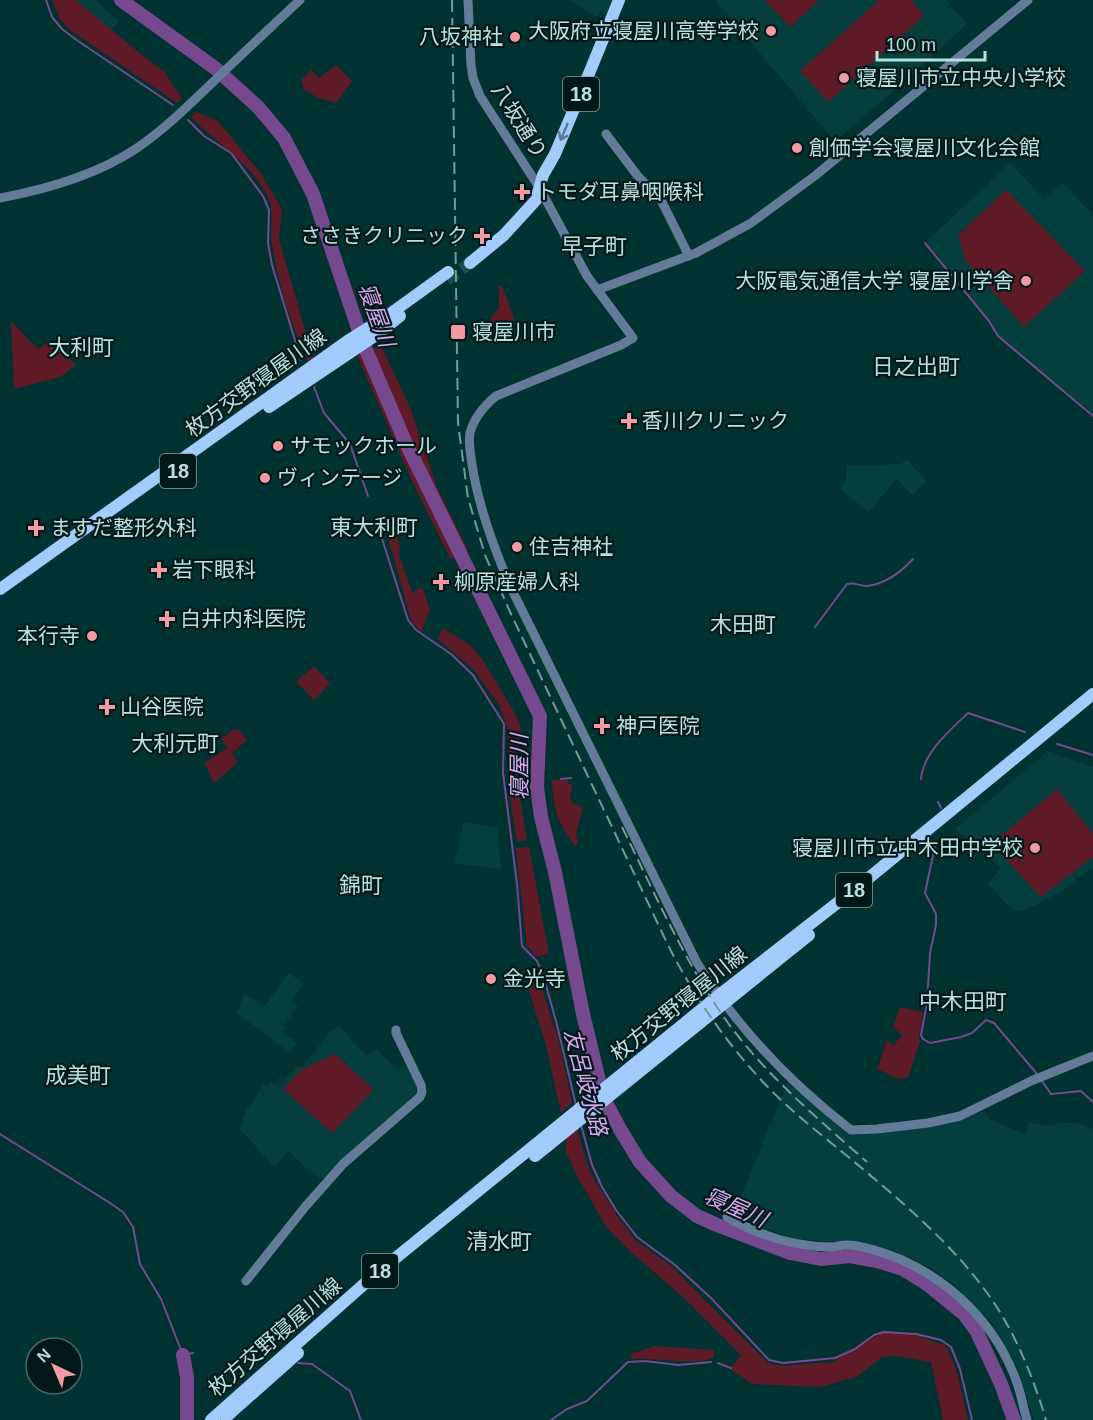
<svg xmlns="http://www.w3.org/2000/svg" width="1093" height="1420" font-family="Helvetica,'Noto Sans JP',sans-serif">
	<rect width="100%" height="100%" fill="#013232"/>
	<g fill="#043f3e">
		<polygon points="75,0 96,0 119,21 111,30"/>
		<polygon points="570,0 614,0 608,15 600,11 597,17"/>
		<polygon points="715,0 946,0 967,24 891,93 839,138 832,138"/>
		<polygon points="1010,163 1044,199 1063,183 1093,215 1093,414 998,336 991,321 926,242"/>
		<polygon points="908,460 926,481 912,495 897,479 869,512 840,489 846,481 847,466 900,464"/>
		<polygon points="1048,751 1093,767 1093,869 1091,868 1064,890 1024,911 1011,909 988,884 1001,868 955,829"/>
		<polygon points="464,822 497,828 501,869 454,863"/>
		<polygon points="289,973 304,984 291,1001 298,1006 284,1025 287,1027 283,1033 297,1043 290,1053 237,1013 244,993 264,1007"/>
		<polygon points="339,1026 366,1056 376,1049 398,1071 406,1064 416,1084 416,1094 407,1100 409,1103 324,1179 314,1175 288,1151 274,1167 240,1129 246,1111 264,1084 267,1086 271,1082 279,1087 296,1067 304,1066 328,1034"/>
		<polygon points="788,1082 842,1126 856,1135 926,1127 958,1121 983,1111 990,1120 1026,1134 1029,1122 1050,1126 1059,1123 1078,1123 1093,1129 1093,1420 1034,1420 1016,1364 991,1322 955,1285 930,1267 891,1250 867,1244 796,1239 767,1229 735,1210"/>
	</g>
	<g fill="#5e1b27">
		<polygon points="52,0 76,0 143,56 164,71 182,99 177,103 70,30 60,19"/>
		<polygon points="764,0 819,0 790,27"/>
		<polygon points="879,0 911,0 924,16 828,102 800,71"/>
		<polygon points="336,65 352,81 336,103 319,98 304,90 301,80 311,70 319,78"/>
		<path d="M196 112 218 121 262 175 282 209 279 239 313 358 308 362C292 326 278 284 272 244 269 227 276 212 267 195 249 161 217 144 191 117Z"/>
		<polygon points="1006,190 1085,271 1024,327 965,260 958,235"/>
		<polygon points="499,286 501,286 503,288 514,318 511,326 499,331 491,324 491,317 499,308"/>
		<polygon points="11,321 38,349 50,341 76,365 60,377 14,389"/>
		<polygon points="381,346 410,407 437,487 468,550 454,558 450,558 414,485 357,355"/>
		<polygon points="393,520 400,548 399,555 412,592 422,587 430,610 421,632 411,620 385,527"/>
		<polygon points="443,628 470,645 483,660 514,712 521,727 517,781 527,840 517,842 508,786 508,729 499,705 474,670 438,639"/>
		<polygon points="314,666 330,683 314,700 296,682"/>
		<polygon points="234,729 239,730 247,740 232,753 238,762 214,783 204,763 227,748 221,739"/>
		<path d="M552 780H568V784H572L570 797 573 804 583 807 576 834 578 843 576 846C558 825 553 808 552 780Z"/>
		<polygon points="1057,789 1093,833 1093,857 1041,897 991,844"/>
		<polygon points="529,847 549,954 537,957 527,946 516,848"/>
		<polygon points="538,977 558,1039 572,1103 561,1113 546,1045 527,984 528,980"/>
		<polygon points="900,1007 923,1012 919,1037 920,1042 908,1077 900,1079 877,1069 887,1041 894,1045 902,1035 893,1027"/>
		<polygon points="335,1054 372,1088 372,1092 332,1133 283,1089 301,1070"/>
		<polygon points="577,1129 588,1166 595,1181 620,1220 636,1241 670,1265 768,1363 782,1366 833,1362 885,1331 913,1334 946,1346 956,1368 968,1420 943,1420 931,1362 896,1356 882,1357 856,1377 820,1387 752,1384 730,1369 741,1355 684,1298 633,1254 607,1228 578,1178 566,1152 566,1138"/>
		<path d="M655 1346 714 1350V1358C688 1366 659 1357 632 1359L630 1354Z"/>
	</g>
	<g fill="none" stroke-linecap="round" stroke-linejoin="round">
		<g stroke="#76488d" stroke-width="2">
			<polyline points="46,0 52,17 62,29 78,41 173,105"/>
			<polyline points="188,120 204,136 231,153 263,196 269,210 268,243 272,265 301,360"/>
			<polyline points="925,243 989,321 998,336 1093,416"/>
			<polyline points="314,387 324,413 350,444 368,496"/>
			<polyline points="378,526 408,620 416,630 451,654 473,675 504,724 503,773 517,884 522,946 537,961 543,975 556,1021 576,1105"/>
			<path d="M815 627 847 584C855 582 859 586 867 586 886 584 901 572 913 559"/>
			<polyline points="1057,744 1093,755"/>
			<polyline points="561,779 571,778"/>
			<path d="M921 779C923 753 950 730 968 713L1025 732"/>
			<polyline points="938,802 941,808"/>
			<polyline points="935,846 925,893 936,914 936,925 930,953 927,1003 921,1035 923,1039 930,1043 961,1037 972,1033 986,1020 994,1023 1037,1074"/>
			<polyline points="1042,1081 1051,1094 1081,1091 1093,1102"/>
			<polyline points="581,1125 592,1165 602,1187 616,1210 637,1237 675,1265 711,1298 769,1360 783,1363 835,1358 855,1349 874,1335 884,1332 916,1334 941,1340 951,1347 960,1369 972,1420"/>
			<polyline points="0,1134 110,1203 123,1212 133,1227 140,1264 161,1299 183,1355 193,1353"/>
			<polyline points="298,1363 312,1364 350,1391 361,1420"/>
			<polyline points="718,1363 731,1368"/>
			<polyline points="551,1420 567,1409 587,1401 628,1362 645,1361 678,1365 711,1362"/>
		</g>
		<g stroke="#76488d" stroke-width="14">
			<polyline points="121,0 215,68 258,107 284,138 313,194 363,343 404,439 540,716 537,787 541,817 555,872 583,1014 603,1097 620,1129 640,1162 671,1196 697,1216 717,1225 790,1253 821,1259 850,1256 877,1261 903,1269 927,1284 964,1314 977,1332 1001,1384 1014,1420"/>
			<polyline points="183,1355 187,1377 187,1420"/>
		</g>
		<polyline stroke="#1d4c4c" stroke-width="12" stroke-dasharray="12 6" stroke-linecap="butt" points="447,280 470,263"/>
		<g stroke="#637b98" stroke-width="9">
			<path d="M468 0 471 65 473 78 480 96 539 187 587 276 633 338 621 345 496 396C484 406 474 417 470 433 468 443 471 455 472 465 479 508 494 548 511 588L696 961C737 1028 789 1082 851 1130L877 1129 928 1123 960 1116 1031 1081 1093 1056"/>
			<polyline points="606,134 637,175 661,200 689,256"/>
			<path d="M0 198C48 189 97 175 137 148 165 129 189 105 213 82 242 54 271 27 300 0"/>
			<polyline points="597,290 696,253 751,223 816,175 1028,0"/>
			<path d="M727 1217C758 1235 795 1247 832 1247 836 1247 840 1245 845 1245 860 1244 888 1254 902 1260 955 1284 996 1326 1016 1380 1021 1393 1023 1407 1027 1420"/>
			<polyline points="246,1281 305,1207 343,1164 420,1097 422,1092 421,1085 396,1033 396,1030"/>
		</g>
		<g stroke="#a3cbfb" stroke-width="12">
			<polyline points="470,263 504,235 536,200 543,175 555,154 588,76 619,0"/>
			<polyline points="269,407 376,335 400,316"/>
			<polyline points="0,589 349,340 387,316 448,272"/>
			<polyline points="535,1156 809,935"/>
			<polyline points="226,1417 298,1353"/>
			<polyline points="211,1420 371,1278 718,996 859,886 1093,694"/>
		</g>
		<g stroke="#729c9c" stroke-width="2" stroke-dasharray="12 6" stroke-linecap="butt">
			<path d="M452 0 458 423 468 498 485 555 511 614 668 945C693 995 725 1041 763 1082 790 1111 822 1135 852 1160 901 1201 953 1244 990 1297 1016 1334 1033 1377 1046 1420"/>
			<path d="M622 827C655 894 685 963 728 1023 767 1076 818 1119 867 1162"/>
		</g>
	</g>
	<defs><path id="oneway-shaft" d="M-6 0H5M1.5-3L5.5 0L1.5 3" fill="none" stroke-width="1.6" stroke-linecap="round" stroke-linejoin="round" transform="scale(1.5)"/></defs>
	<use stroke="#5a7a94" href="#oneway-shaft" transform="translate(564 132) rotate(113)"/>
	<g fill="#f49aa3" stroke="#001817" stroke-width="2">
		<circle cx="771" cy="31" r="6"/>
		<circle cx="515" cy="37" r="6"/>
		<circle cx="844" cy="78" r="6"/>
		<circle cx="797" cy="148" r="6"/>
		<path d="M519 183h6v6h6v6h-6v6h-6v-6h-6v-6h6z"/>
		<path d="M479 227h6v6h6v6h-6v6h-6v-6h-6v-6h6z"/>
		<circle cx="1026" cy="281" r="6"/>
		<rect x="450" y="324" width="16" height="16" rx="3"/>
		<path d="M626 412h6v6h6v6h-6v6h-6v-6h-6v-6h6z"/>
		<circle cx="278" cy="446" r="6"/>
		<circle cx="265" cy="478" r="6"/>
		<path d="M33 519h6v6h6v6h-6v6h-6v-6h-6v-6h6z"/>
		<circle cx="517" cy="547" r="6"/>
		<path d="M156 561h6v6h6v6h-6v6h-6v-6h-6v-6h6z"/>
		<path d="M438 573h6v6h6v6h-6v6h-6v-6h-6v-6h6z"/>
		<path d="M164 610h6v6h6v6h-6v6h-6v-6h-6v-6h6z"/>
		<circle cx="92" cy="636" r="6"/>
		<path d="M104 698h6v6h6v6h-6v6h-6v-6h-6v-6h6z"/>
		<path d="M599 717h6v6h6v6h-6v6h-6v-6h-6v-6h6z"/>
		<circle cx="1035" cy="848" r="6"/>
		<circle cx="491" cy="979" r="6"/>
	</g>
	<g text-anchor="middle" stroke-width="4.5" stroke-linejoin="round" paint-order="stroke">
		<g fill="#001817" stroke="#82a4a3" stroke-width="1.5">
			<rect x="563" y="77" width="36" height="34" rx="4.5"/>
			<rect x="160" y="454" width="36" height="34" rx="4.5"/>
			<rect x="836" y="873" width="36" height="34" rx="4.5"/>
			<rect x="362" y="1254" width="36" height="34" rx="4.5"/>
		</g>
		<g font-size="20" font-weight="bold" fill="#bae0df">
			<text x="581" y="101">18</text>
			<text x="178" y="478">18</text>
			<text x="854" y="897">18</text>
			<text x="380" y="1278">18</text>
		</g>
		<g font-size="21" fill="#bae0df" stroke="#001817" text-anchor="start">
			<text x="759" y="38" text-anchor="end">大阪府立寝屋川高等学校</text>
			<text x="503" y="44" text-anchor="end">八坂神社</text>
			<text x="856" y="85">寝屋川市立中央小学校</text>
			<text x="809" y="155">創価学会寝屋川文化会館</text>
			<text x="536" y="199">トモダ耳鼻咽喉科</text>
			<text x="468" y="243" text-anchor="end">ささきクリニック</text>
			<text x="1014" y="288" text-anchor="end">大阪電気通信大学 寝屋川学舎</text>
			<text x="472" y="339">寝屋川市</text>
			<text x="642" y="428">香川クリニック</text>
			<text x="290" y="453">サモックホール</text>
			<text x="277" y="485">ヴィンテージ</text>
			<text x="50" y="535">ますだ整形外科</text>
			<text x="529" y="554">住吉神社</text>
			<text x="172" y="577">岩下眼科</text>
			<text x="454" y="589">柳原産婦人科</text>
			<text x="180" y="626">白井内科医院</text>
			<text x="80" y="643" text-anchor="end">本行寺</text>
			<text x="120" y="714">山谷医院</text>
			<text x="616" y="733">神戸医院</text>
			<text x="1023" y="855" text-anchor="end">寝屋川市立中木田中学校</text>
			<text x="503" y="986">金光寺</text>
		</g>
		<g font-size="21" fill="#bae0df" stroke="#001817">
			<text transform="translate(519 121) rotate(58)" y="7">八坂通り</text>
			<text transform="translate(256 383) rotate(-36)" y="7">枚方交野寝屋川線</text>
			<text transform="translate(679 1004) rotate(-39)" y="7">枚方交野寝屋川線</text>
			<text transform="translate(275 1337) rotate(-41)" y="7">枚方交野寝屋川線</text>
		</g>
		<g font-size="22" fill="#bae0df" stroke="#001817">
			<text x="594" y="254">早子町</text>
			<text x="81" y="355">大利町</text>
			<text x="916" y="374">日之出町</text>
			<text x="374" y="535">東大利町</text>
			<text x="743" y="632">木田町</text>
			<text x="175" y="751">大利元町</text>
			<text x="361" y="893">錦町</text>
			<text x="963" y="1009">中木田町</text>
			<text x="78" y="1083">成美町</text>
			<text x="499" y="1249">清水町</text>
		</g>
		<g font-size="22" font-style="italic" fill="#d9a7f4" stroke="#001817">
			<text transform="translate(377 315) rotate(70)" y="8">寝屋川</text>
			<text transform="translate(519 767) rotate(-90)" y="8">寝屋川</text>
			<text transform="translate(586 1082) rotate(75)" y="8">友呂岐水路</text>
			<text transform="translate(736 1207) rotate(24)" y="8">寝屋川</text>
		</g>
	</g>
	<g transform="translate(54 1366) rotate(316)"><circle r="28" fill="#001817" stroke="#4a6867" stroke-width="1.5"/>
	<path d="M0-4.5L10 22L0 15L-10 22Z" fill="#f49aa3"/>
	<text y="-9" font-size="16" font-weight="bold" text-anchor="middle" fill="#bae0df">N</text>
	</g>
	<path d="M877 51v9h108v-9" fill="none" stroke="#bae0df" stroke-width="3"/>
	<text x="886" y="51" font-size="18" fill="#bae0df" stroke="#001817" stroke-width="4.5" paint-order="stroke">100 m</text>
</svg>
